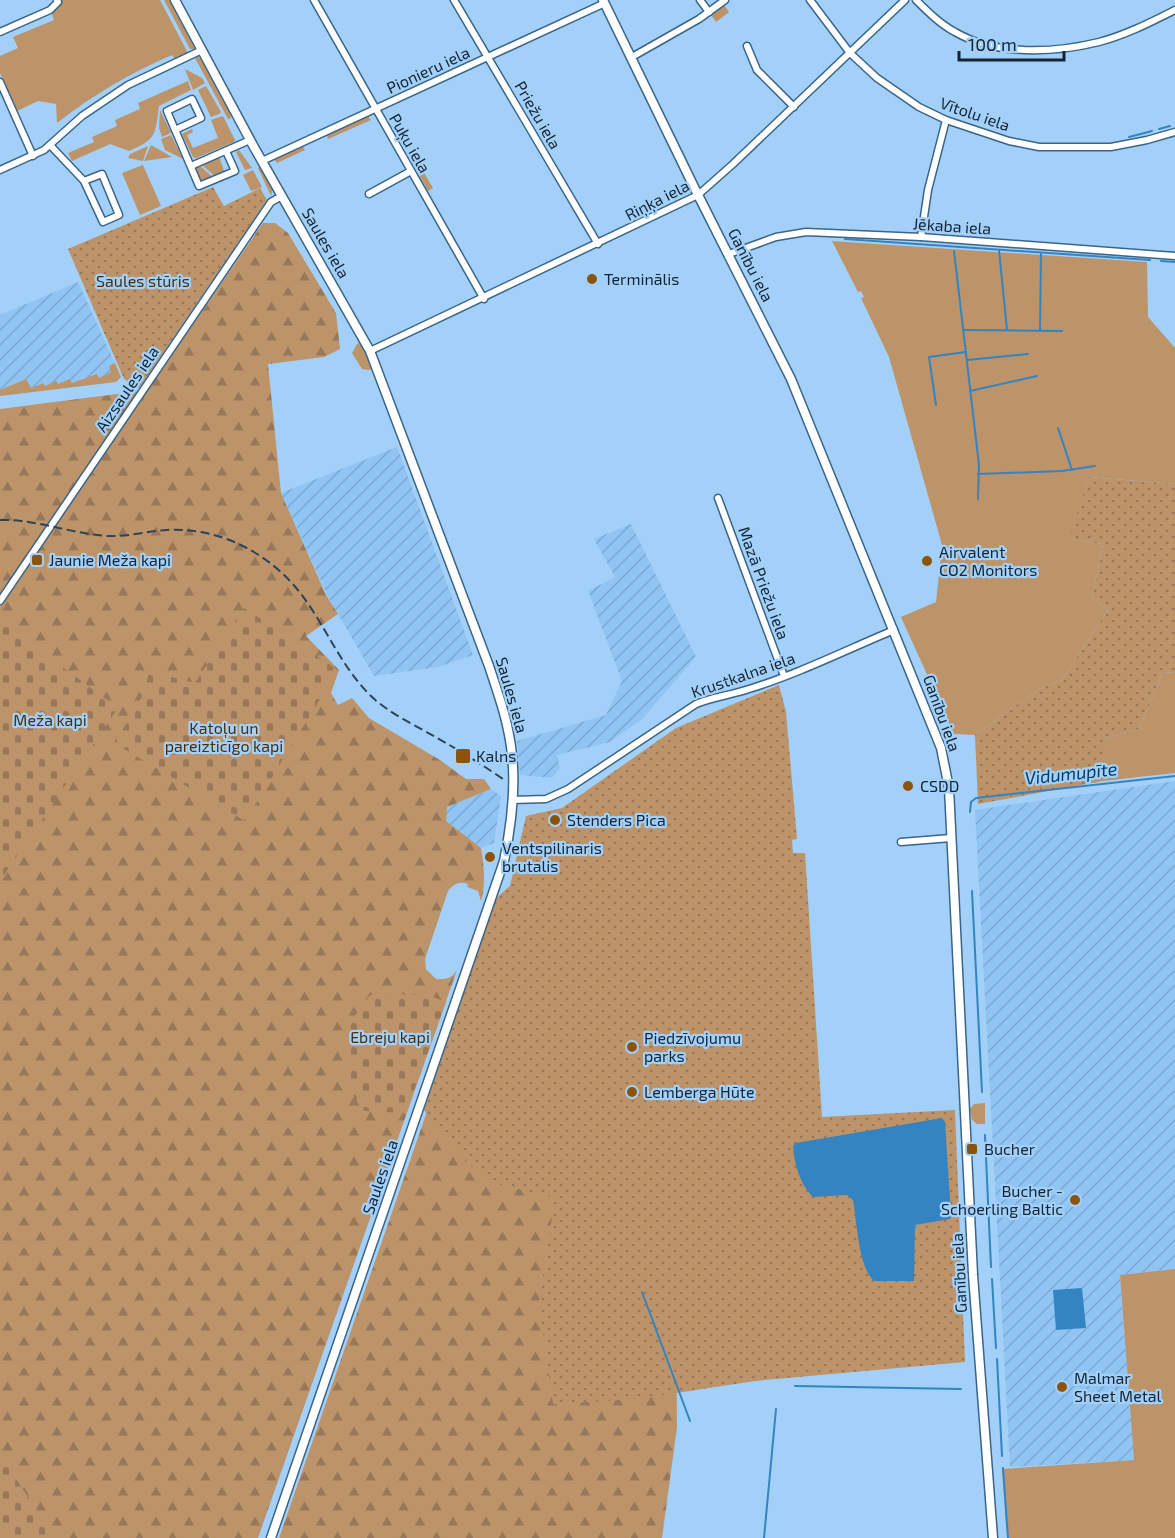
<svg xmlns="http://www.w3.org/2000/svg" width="1175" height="1538" font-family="'Exo 2',sans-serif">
	<defs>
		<pattern id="industrial-furrows" width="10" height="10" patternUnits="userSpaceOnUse" patternTransform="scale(1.5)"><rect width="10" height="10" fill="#90c4f2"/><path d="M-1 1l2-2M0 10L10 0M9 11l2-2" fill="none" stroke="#7ba8d0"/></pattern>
		<pattern id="forest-firs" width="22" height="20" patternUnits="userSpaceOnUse" patternTransform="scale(1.5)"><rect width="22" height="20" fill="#bd936a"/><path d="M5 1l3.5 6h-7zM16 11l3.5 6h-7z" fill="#987858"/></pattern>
		<pattern id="cemetery-stones" width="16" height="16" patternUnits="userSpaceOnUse" patternTransform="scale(1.5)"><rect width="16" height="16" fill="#bd936a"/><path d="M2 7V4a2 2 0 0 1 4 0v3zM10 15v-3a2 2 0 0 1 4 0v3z" fill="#987858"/></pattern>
		<pattern id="park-dots" width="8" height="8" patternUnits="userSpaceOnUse" patternTransform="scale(1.5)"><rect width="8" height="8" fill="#bd936a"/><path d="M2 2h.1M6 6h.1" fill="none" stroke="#987858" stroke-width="1.8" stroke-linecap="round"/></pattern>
	</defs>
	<rect width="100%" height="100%" fill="#a2d0f9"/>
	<g fill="url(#industrial-furrows)">
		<polygon points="78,282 115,363 109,366 111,372 99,378 85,380 84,378 72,383 44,386 42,383 30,389 26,379 0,390 0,315"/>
		<polygon points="397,447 473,655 438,667 374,676 327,595 281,493"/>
		<polygon points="631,524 696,657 642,719 610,742 557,755 560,768 552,778 520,775 517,741 606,715 622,681 588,591 615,577 594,539"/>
		<polygon points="1175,781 1175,1269 1120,1275 1134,1460 1010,1467 975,810"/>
		<polygon points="491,789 501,796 494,843 481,848 445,821 447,807"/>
	</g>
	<g fill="#bd936a">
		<path d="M61 0H160L188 53 175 59 172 55C130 73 93 95 57 123L56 104 38 101 17 111 0 73V56L18 48 13 37 54 20 52 14 58 8Z"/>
		<polygon points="164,0 171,0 196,47 196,49 190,49"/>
		<polygon points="724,5 729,12 716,22 711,15"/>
		<polygon points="197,57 201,58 228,106 231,118 228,119 195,58"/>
		<polygon points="185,69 202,78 205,83 193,90"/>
		<path d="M188 81 191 90 159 106C155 135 157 139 129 151L110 144 72 161 68 153 94 142 92 137 117 126 115 120 140 109 138 103Z"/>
		<polygon points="206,86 221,112 219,114 211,117 198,90"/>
		<polygon points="160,110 171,133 162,137 159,128"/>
		<polygon points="223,116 235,140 234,142 196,158 193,157 182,134 192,129 193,132 187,135 193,148 218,138 211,120"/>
		<polygon points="368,116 371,120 328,139 327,135"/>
		<polygon points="171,135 183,159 165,150 161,139"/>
		<polygon points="151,145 172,157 144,161"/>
		<polygon points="148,146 143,161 128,158 130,154"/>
		<polygon points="303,146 305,150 277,163 274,159"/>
		<polygon points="239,150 252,168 245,170 236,152"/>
		<polygon points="219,157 225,173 216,177 202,165"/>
		<polygon points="143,165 161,206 140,215 122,173"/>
		<polygon points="200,166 214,178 200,181 195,168"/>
		<polygon points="260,166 273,189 271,196 258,168"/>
		<polygon points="420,166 433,188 428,191 416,169"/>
		<polygon points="253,170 262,187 251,191 243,175"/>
		<polygon points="832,241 1147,262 1148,317 1175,348 1175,484 1089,477 1070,539 1103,544 1092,598 1108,610 1062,680 1039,689 975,735 954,734 901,617 936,602 942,545 889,357 861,298 864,297 861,291 858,292"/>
		<polygon points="361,342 373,369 368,370 362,369 352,353 357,344"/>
		<polygon points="115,363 121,377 116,382 0,396 0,390 26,379 31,388 43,383 45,386 56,381 58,384 70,379 72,383 97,374 99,378 111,372 109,366"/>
		<polygon points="1163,672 1175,673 1175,773 1103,781 1103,738 1139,729"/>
		<polygon points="985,1103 985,1124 977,1124 972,1120 970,1109 974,1104"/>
		<polygon points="1175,1269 1175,1538 1007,1538 1002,1469 1134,1460 1120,1275"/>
	</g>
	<g fill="url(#forest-firs)">
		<path d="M263 223H275L288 233 336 313 340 349 324 357 268 364 281 493 326 595 338 614 306 636 339 670 331 693 338 705 352 698 369 718 440 760 466 779H484L491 789 447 807 446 821 481 848C484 866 486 884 481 901L478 891 467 887 468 884C459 881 454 884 448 891L425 959 426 969 436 979C446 980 452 978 457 970L258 1538H0V409L148 390Z"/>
		<polygon points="474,976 676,1294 677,1427 662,1538 279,1538"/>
	</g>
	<g fill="url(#cemetery-stones)">
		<path d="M244 608 338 670 245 821 114 743C127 721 148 697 148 671L195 683Z"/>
		<polygon points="0,621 118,708 0,881"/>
		<polygon points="426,994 446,1002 406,1113 364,1111 350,1091 346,1028 370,995"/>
		<polygon points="0,1455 38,1512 60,1538 0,1538"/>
	</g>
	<g fill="url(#park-dots)">
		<polygon points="213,187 224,206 260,188 267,200 139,388 124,379 68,249"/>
		<polygon points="1089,477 1175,484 1175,673 1163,672 1139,729 1103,738 1103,781 978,804 975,735 1039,689 1062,680 1108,610 1092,598 1103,544 1069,539"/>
		<polygon points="779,685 786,712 797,839 792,840 793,853 805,853 822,1117 955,1110 965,1362 755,1381 637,1399 553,1404 539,1302 555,1198 494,1183 467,1163 424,1110 495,899 510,886 526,816 562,808 676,728"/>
	</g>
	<g fill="#3484c2">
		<path d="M942 1118 945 1122 951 1215 950 1219 915 1225 914 1281H874C858 1266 857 1222 853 1200L847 1195 813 1197C800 1185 794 1163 793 1146L796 1143Z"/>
		<polygon points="1082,1288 1086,1328 1056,1330 1053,1290"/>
	</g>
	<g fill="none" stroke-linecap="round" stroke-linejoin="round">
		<g stroke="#3484c2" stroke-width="2">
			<polyline points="1159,129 1170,126"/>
			<polyline points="1129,137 1152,131"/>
			<polyline points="845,239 1150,260"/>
			<polyline points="999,250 1007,330"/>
			<polyline points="954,251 979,465 978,499"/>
			<polyline points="1161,261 1175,262"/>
			<polyline points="963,330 1062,331"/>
			<polyline points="1040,330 1041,253"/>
			<polyline points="967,360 1028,354"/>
			<polyline points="970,391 1037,376"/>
			<polyline points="936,405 929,357 966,352"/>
			<polyline points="1058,428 1072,470"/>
			<polyline points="978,474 1062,471 1095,466"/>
			<polyline points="970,812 971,802 976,798 1175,776"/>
			<polyline points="972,891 982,1092"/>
			<polyline points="985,1135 991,1267"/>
			<polyline points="992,1279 996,1348"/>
			<polyline points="642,1292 690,1421"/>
			<polyline points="997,1359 1002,1456"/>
			<polyline points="795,1386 961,1389"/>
			<polyline points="1003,1468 1008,1538"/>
			<polyline points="764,1538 776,1409"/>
		</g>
		<g stroke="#3a6589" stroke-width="9">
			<g id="minor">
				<polyline points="314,0 484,299"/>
				<polyline points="454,0 598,244"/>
				<polyline points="700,0 709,12"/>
				<polyline points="810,0 850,53 877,78 919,107 946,120 1009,141 1039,147 1111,147 1147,140 1175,132"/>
				<path d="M916 0C928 12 940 24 955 32 996 56 1054 53 1099 42 1126 35 1151 22 1175 10"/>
				<polyline points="0,32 50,10 58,2 57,0"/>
				<polyline points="747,46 757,70 794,107"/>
				<polyline points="632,57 699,19 725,0"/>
				<polyline points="0,82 33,156"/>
				<polyline points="175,130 201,118 192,99 167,111 175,130 176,132 199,186 235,171 226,151"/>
				<polyline points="50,145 84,181 103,222 119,215 102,174 84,181"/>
				<polyline points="262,161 605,3"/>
				<polyline points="191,166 250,140"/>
				<polyline points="0,170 44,150 82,116 128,85 202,50"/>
				<polyline points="369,194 411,171"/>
				<polyline points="921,237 928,190 946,120"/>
				<polyline points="729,254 776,237 806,232 921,237 1175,256"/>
				<polyline points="370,351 698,195 733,164 905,0"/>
				<polyline points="718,498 784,676"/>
				<polyline points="0,601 271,202 282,196"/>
				<path d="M512 800 546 799 568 789 696 704C713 697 731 695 749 689 798 674 846 650 894 630"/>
				<polyline points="901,842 951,838"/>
			</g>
		</g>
		<g stroke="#3a6589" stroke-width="11">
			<g id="tertiary">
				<path d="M175 0 255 149 370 351 489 666C499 696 509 724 512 755 516 790 511 827 504 861L271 1538"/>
				<polyline points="603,0 694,187 791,379 941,748 949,788 973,1275 993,1538"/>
			</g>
		</g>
		<use href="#minor" stroke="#fff" stroke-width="6"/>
		<use href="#tertiary" stroke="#fff" stroke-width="8"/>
		<path stroke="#2c4358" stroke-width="2" stroke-dasharray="9 4.5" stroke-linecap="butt" d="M0 520C37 519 71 534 108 536 127 537 148 531 167 530 213 527 259 548 290 581 322 615 337 663 371 696 390 714 415 725 437 738 459 750 481 764 503 779"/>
	</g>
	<g fill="#8c5409" stroke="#a2d0f9" stroke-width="2">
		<circle cx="592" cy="279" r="6"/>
		<rect x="31" y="554" width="12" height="12" rx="3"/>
		<circle cx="927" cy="561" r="6"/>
		<rect x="455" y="748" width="16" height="16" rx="3"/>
		<circle cx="908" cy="786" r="6"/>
		<circle cx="555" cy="820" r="6"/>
		<circle cx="490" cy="857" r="6"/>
		<circle cx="632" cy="1047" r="6"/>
		<circle cx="632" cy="1092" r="6"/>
		<rect x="966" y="1143" width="12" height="12" rx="3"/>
		<circle cx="1075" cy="1200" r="6"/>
		<circle cx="1062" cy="1387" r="6"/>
	</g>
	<g text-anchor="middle" stroke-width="4.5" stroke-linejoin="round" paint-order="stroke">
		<g font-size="16" fill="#132535" stroke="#a2d0f9">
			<text transform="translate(428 70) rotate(-25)" y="6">Pionieru iela</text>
			<text transform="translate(975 114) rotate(19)" y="6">Vītolu iela</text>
			<text transform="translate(538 115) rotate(60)" y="6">Priežu iela</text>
			<text transform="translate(410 143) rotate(60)" y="6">Puķu iela</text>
			<text transform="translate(657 200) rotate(-27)" y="6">Riņķa iela</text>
			<text transform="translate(952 226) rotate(4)" y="6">Jēkaba iela</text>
			<text transform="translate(326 243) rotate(60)" y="6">Saules iela</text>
			<text transform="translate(751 265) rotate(63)" y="6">Ganību iela</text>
			<text transform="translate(127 389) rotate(-56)" y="6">Aizsaules iela</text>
			<text transform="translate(764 583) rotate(70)" y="6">Mazā Priežu iela</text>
			<text transform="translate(743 675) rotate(-19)" y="6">Krustkalna iela</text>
			<text transform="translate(512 695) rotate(74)" y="6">Saules iela</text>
			<text transform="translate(942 713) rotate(70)" y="6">Ganību iela</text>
			<text transform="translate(380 1177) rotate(-71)" y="6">Saules iela</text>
			<text transform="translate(959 1273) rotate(-93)" y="6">Ganību iela</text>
		</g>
		<g font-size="16" fill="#132535" stroke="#a2d0f9" text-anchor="start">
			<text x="604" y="285">Terminālis</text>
			<text x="939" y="558">Airvalent<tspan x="939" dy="18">CO2 Monitors</tspan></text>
			<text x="49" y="566">Jaunie Meža kapi</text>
			<text x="476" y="762">Kalns</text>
			<text x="920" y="792">CSDD</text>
			<text x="567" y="826">Stenders Pica</text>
			<text x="502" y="854">Ventspilinaris<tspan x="502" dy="18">brutalis</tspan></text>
			<text x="644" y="1044">Piedzīvojumu<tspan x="644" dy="18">parks</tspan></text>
			<text x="644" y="1098">Lemberga Hūte</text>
			<text x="984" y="1155">Bucher</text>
			<text x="1063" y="1197" text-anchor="end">Bucher -<tspan x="1063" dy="18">Schoerling Baltic</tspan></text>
			<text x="1074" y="1384">Malmar<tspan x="1074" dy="18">Sheet Metal</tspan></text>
		</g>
		<g font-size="16" fill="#4b2e0e" stroke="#a2d0f9">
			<text x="143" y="287">Saules stūris</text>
			<text x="50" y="726">Meža kapi</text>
			<text x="224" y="734">Katoļu un<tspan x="224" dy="18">pareizticīgo kapi</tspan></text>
			<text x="390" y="1043">Ebreju kapi</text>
		</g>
		<g font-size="18" font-style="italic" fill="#003e68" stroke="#a2d0f9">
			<text transform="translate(1071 774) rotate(-6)" y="6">Vidumupīte</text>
		</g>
	</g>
	<path d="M959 51v9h105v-9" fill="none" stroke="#132535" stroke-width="3"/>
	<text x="968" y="51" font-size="18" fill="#132535" stroke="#a2d0f9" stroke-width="4.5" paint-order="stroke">100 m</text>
</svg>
